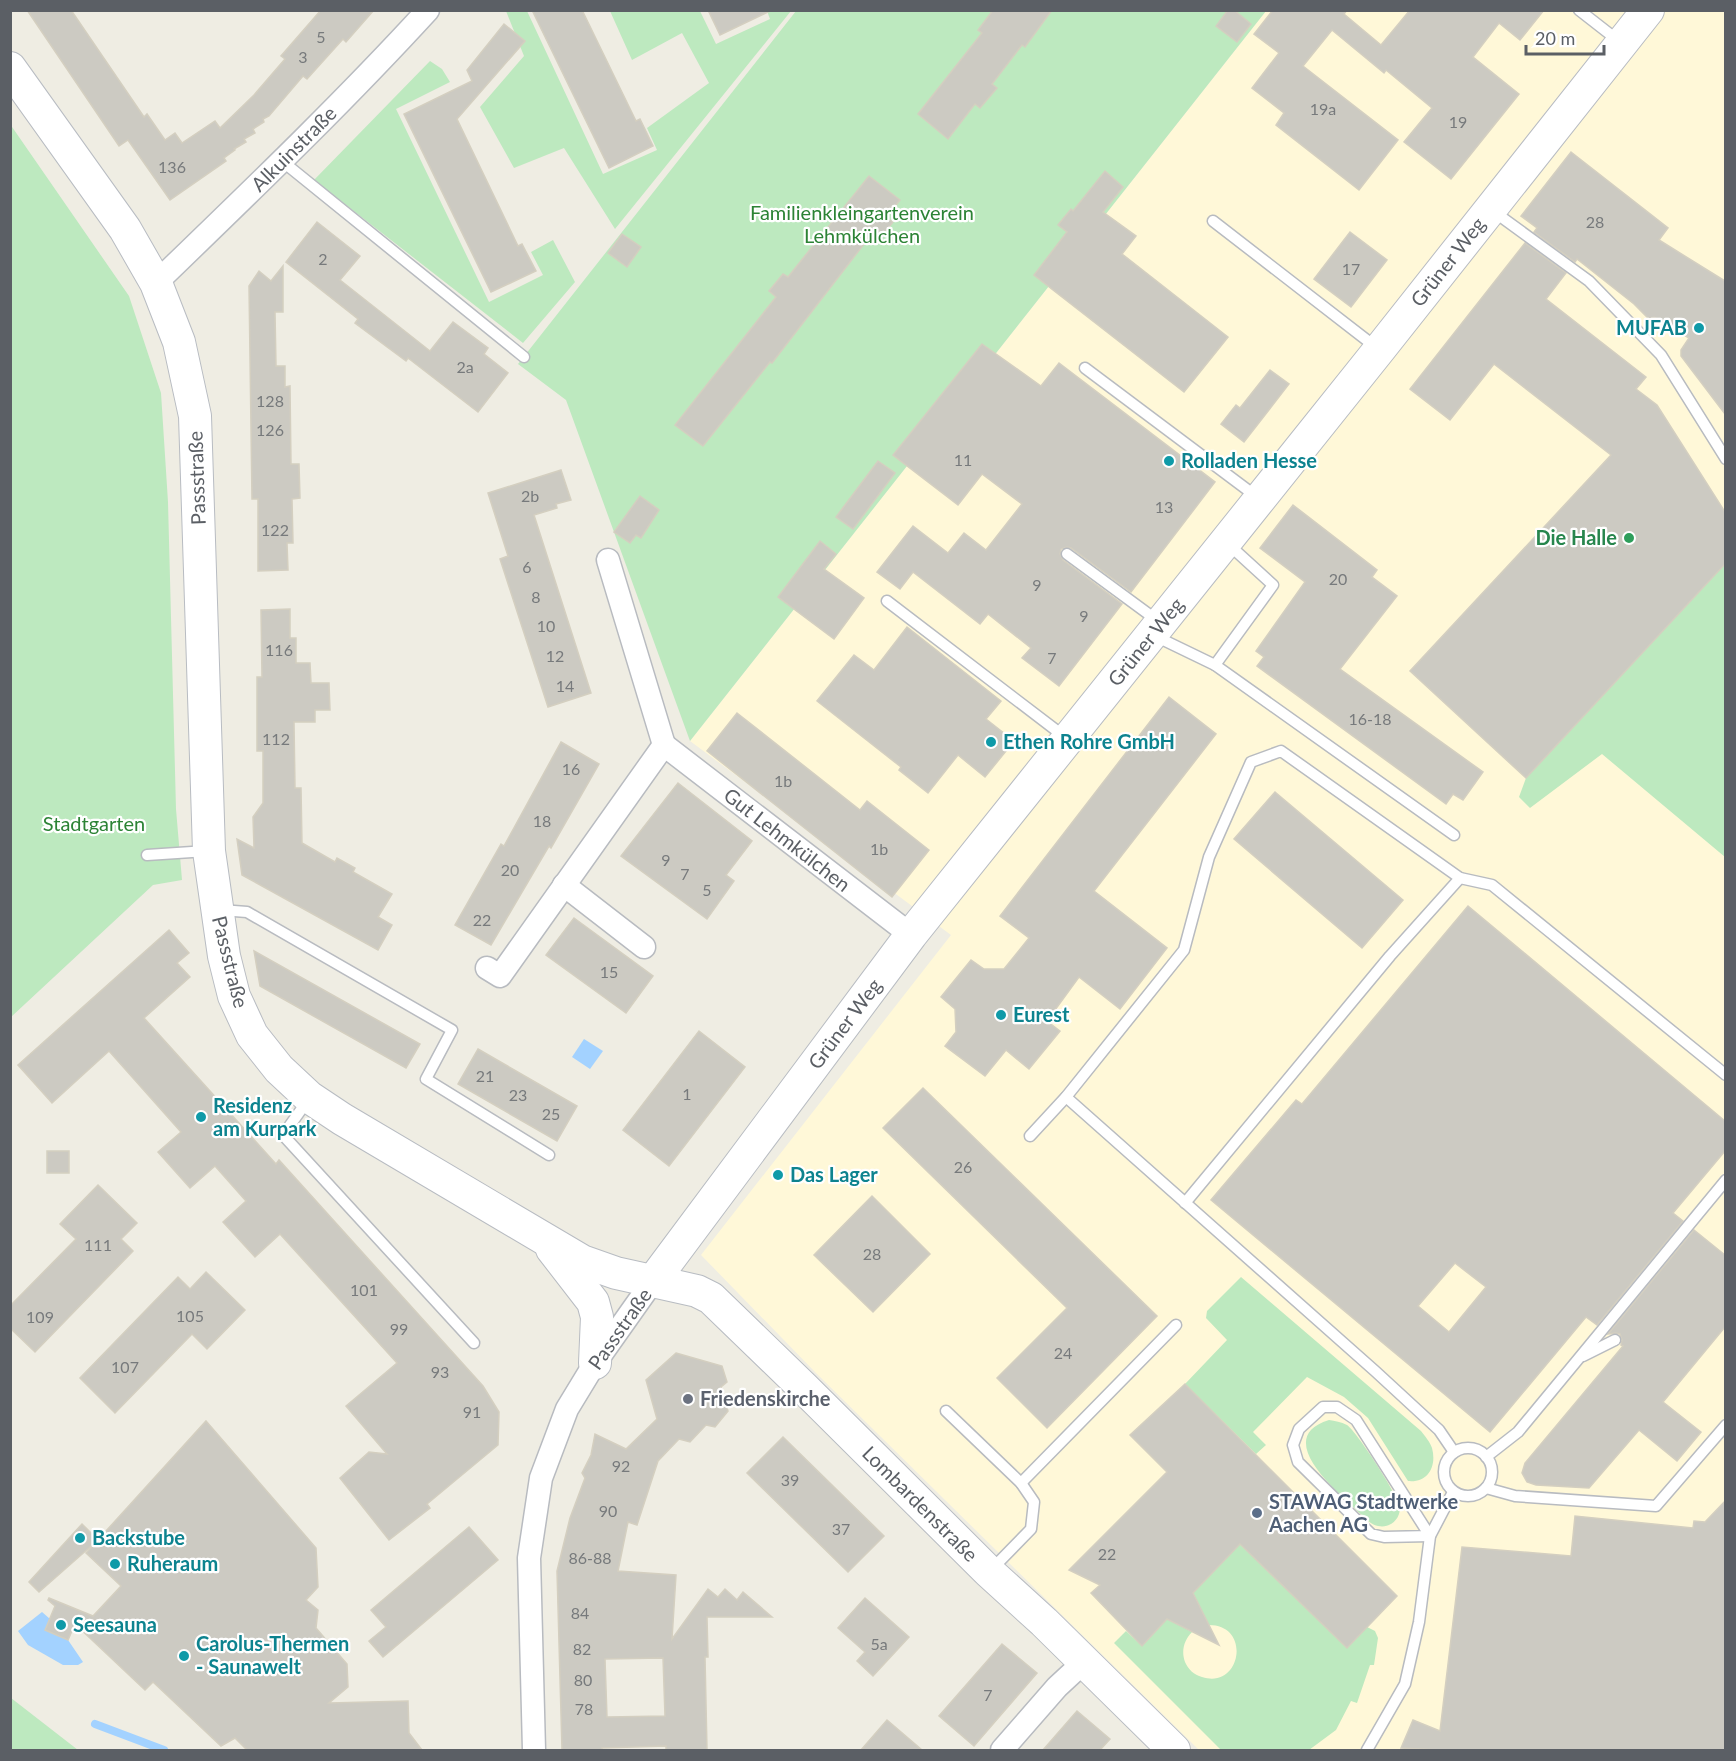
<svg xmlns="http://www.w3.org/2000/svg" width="1736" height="1761" font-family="Lato,sans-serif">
	<rect width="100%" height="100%" fill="#efede3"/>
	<polygon fill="#fff8d8" points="1266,11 1725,11 1725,1750 1199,1750 816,1373 701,1255 951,935 690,741"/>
	<g fill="#bde9bf">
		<polygon points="506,11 527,11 603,174 657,150 647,128 709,83 682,33 632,60 610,11 700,11 716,44 770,19 767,11 791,11 615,229 564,148 514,168 480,107 524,56"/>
		<polygon points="796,11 1266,11 690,741 566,400 518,364"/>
		<polygon points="430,61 442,69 450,82 396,109 489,302 543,275 531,252 553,240 575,282 523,343 314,180"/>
		<polygon points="10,124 129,296 161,393 168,502 176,809 182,880 153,885 11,1017"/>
		<polygon points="1725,564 1725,857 1602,754 1530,808 1519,797 1526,778"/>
		<path d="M1241 1277 1421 1431C1425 1436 1430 1442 1432 1448 1437 1466 1428 1483 1408 1481L1368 1418 1344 1397 1307 1377 1253 1432 1266 1445 1256 1454 1185 1384 1227 1340 1206 1318 1207 1311Z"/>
		<path d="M1329 1420C1335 1421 1341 1422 1347 1425 1357 1432 1395 1491 1399 1504 1403 1517 1391 1529 1378 1526 1373 1525 1369 1522 1366 1519 1345 1498 1268 1439 1329 1420Z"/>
		<path d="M1226 1531 1347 1648 1367 1627 1375 1631 1378 1638 1374 1665H1370L1357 1703 1351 1701 1336 1730 1309 1750H1221L1114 1643 1126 1631 1142 1646 1167 1619 1192 1632C1184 1640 1181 1651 1185 1662 1188 1669 1194 1675 1202 1677 1241 1690 1252 1625 1209 1625L1193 1593 1217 1568 1202 1553Z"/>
		<polygon points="11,1698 78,1750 11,1750"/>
	</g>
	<g fill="#a3d2ff">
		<polygon points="584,1039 603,1051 590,1069 572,1057"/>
		<polygon points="42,1612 50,1619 45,1630 68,1640 83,1662 78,1665 63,1665 28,1645 18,1631"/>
	</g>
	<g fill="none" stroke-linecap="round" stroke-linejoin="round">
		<polyline stroke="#a3d2ff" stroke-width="8" points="95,1724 164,1750"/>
	</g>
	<g fill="#cccac2" stroke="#d4cfc0" stroke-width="1.5" fill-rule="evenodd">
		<polygon points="27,10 71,10 144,117 147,114 165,140 175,133 182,143 215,121 220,128 254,95 285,59 281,56 321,10 374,10 346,42 343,39 307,79 303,76 269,116 263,119 264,122 253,129 255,133 244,139 246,142 234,149 235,150 224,158 226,161 170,200 128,140 119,146"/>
		<polygon points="532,10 582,10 636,121 640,119 653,146 609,168"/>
		<polygon points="708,10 772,10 720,35"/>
		<polygon points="993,10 1052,10 1025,47 1022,45 992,84 997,88 980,108 975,104 948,139 918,114 982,33 978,30"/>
		<polygon points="1228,10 1234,10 1251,24 1237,42 1216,26"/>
		<polygon points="1273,10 1347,10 1344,14 1381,45 1410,10 1544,10 1520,40 1499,23 1473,57 1519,94 1451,179 1404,142 1432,108 1386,70 1384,73 1332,30 1303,66 1398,140 1359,190 1276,125 1284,113 1252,88 1279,53 1254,34"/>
		<polygon points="504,24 525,41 457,119 518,246 522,244 536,271 491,292 404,114 472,81 467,70"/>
		<polygon points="1571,152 1668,228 1659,240 1725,281 1725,414 1681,356 1681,350 1689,338 1654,317 1649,319 1634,304 1577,259 1575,262 1534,232 1537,228 1521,216"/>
		<polygon points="1105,171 1123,187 1103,212 1136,236 1122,254 1228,337 1184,392 1034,275 1067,232 1058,225 1071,209 1073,211"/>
		<polygon points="869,176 900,200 886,217 893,222 878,241 871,235 772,363 770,362 703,446 675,425 776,297 769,291 783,274 788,277"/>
		<polygon points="317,222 360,256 340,280 430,351 453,322 488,348 484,354 508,373 478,412 408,358 406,361 355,323 358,319 286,262"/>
		<polygon points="1350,232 1387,260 1351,307 1314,279"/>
		<polygon points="622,234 641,247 627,267 608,253"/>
		<polygon points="1525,243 1566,273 1546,299 1646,377 1636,389 1657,405 1725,512 1725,564 1526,778 1410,671 1611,455 1494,364 1450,420 1410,389"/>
		<polygon points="283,266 283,312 275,312 276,366 285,366 285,387 290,386 291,464 299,464 300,498 292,499 293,543 287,543 288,570 258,571 258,499 252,499 249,286 259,271 271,281"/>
		<polygon points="982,344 1041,386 1059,363 1215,482 1131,592 1071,548 1067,547 1061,549 1060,554 1063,560 1122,604 1059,686 1022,658 1031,648 988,614 980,624 913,572 900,589 877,572 913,526 948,553 964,533 986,550 1022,504 982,474 958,505 893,455"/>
		<polygon points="1270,370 1289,384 1244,442 1221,424 1236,405 1240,408"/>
		<polygon points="878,461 895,473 853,529 836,517"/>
		<polygon points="561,470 571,500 556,504 557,508 534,515 591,693 548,707 500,559 508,556 488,493"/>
		<polygon points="640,496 659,510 641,538 636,535 630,543 614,532"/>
		<polygon points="1293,505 1377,570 1372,577 1397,596 1340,669 1483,772 1463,800 1453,794 1446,804 1257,666 1264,657 1256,651 1305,582 1260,548"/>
		<polygon points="820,541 836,554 824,569 864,598 834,639 778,597"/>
		<polygon points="290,609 290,638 296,638 296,663 310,663 311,683 329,683 330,710 315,710 315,722 294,722 295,788 301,788 302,843 335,862 337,858 355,868 353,872 392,894 378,917 392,925 378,950 242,875 237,839 254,848 253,817 263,803 263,751 257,751 257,677 262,677 261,610"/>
		<polygon points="907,627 1001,701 986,719 1014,741 985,777 958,755 928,793 899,770 901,767 817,701 854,655 874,670"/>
		<polygon points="1169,697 1216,734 1094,891 1167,948 1120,1009 1079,977 1047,1021 1060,1031 1029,1069 1006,1050 985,1076 945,1046 956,1032 955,1009 941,997 971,960 984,969 1004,969 1029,938 1000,916"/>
		<polygon points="737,713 860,810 867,801 929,850 892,897 707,751"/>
		<polygon points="561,742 599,764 551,848 549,846 491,945 455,925 501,844 504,846"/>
		<polygon points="678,783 752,841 726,875 734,881 707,919 621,856"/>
		<polygon points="1275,792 1403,900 1362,948 1234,839"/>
		<path d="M1468 906 1725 1121V1151L1673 1213 1683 1221 1597 1325 1586 1317 1490 1432 1211 1200 1296 1100 1302 1104ZM1455 1263 1486 1287 1449 1332 1418 1306Z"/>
		<polygon points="574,918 653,976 626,1013 546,955"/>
		<polygon points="169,930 189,953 177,963 190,977 144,1018 276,1164 279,1160 483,1386 499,1412 498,1445 427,1504 430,1508 389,1540 340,1478 369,1452 387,1454 346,1406 397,1363 280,1234 255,1257 223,1222 246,1201 215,1166 190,1188 158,1152 181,1132 109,1051 52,1103 18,1065"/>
		<polygon points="254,951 420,1044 406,1068 260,986"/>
		<polygon points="699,1031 745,1067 669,1166 623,1130"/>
		<polygon points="478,1049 577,1106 557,1141 458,1084"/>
		<polygon points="923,1088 1157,1316 1047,1428 997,1378 1067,1308 883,1128"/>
		<rect x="47" y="1151" width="22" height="22"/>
		<polygon points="98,1185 137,1223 121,1239 133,1251 35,1352 10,1328 10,1306 76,1239 60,1224"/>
		<polygon points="872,1196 930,1254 873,1312 814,1255"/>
		<polygon points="1694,1230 1725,1255 1725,1327 1663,1402 1701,1432 1677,1461 1639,1430 1589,1488 1536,1485 1527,1482 1522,1473 1525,1463 1623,1346 1621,1345 1622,1340 1620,1334 1615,1333 1608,1334"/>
		<polygon points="206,1272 245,1310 207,1349 192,1334 115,1413 80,1378 178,1277 190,1289"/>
		<path d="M676 1353 722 1366 727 1382 721 1387 728 1411 715 1427 706 1425 690 1442 679 1439 658 1461 637 1525 628 1522 618 1571 676 1575 672 1639 708 1589 718 1597 725 1589 737 1600 743 1592 772 1617H707L708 1657H705L707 1750H666V1746L602 1748V1750H562L557 1571 570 1518 585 1478 582 1473 591 1455 595 1434 626 1449 657 1419 646 1380ZM663 1658 665 1716 607 1717 605 1659Z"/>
		<polygon points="1185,1384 1397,1596 1347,1648 1240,1544 1193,1593 1219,1645 1167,1619 1142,1646 1091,1593 1100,1585 1069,1570 1167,1472 1130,1435"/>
		<polygon points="206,1421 316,1548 318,1587 306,1600 318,1610 316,1628 347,1664 348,1687 329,1703 408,1701 409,1733 422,1750 247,1750 235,1738 221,1746 153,1682 145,1690 75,1624 68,1640 45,1630 55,1606 48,1600 49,1598 93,1616 121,1586 86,1553"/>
		<polygon points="783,1437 884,1536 848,1572 747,1473"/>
		<polygon points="1725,1501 1725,1750 1438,1750 1401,1748 1413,1720 1440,1731 1462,1547 1571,1556 1575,1516 1693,1528 1694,1521 1705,1522"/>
		<polygon points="82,1524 98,1540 39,1592 29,1582"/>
		<polygon points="469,1527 498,1560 383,1657 369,1641 386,1627 371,1610"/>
		<polygon points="865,1598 909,1637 873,1676 857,1661 865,1652 838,1628"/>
		<polygon points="1002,1644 1037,1673 974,1746 939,1716"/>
		<polygon points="1077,1711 1110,1739 1100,1750 1043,1750"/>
		<polygon points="887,1720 922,1750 861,1750"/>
	</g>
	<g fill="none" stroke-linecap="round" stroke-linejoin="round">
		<g stroke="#b8bbc0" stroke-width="13">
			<g id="lane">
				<polyline points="1579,10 1620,42"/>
				<polyline points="282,161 524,357"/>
				<polyline points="1493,211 1589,281 1661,355 1726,459"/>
				<polyline points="1213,221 1377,348"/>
				<polyline points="1085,368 1257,497"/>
				<polyline points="1067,554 1158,621"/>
				<polyline points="887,601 1065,737"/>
				<polyline points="1155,636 1215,665 1273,585 1227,543"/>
				<polyline points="1215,665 1454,835"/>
				<polyline points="147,855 207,851"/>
				<polyline points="221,910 247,912 452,1030 426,1079 549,1155"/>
				<polyline points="1066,1097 1375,1371 1439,1430 1454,1452"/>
				<polyline points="308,1100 283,1135 474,1343"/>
				<polyline points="1030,1136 1066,1097 1184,950 1209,857 1251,762 1281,751 1460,878"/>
				<polyline points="1185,1203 1390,956 1460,878 1492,885 1726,1075"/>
				<polyline points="1583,1356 1615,1340"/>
				<polygon points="1323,1407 1337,1407 1356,1420 1430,1536 1384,1537 1371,1534 1298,1462 1293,1445 1299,1429"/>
				<polyline points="946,1411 1021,1483 1034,1502 1031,1529 991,1570"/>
				<circle cx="1468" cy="1472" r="24"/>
				<polyline points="1486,1457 1518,1432 1726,1180"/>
				<polyline points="1021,1483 1176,1325"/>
				<polyline points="1486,1488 1515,1496 1656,1506 1726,1425"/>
				<polyline points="1367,1750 1405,1684 1419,1622 1430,1536 1453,1492"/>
			</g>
		</g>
		<g stroke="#b8bbc0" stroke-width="25">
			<g id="street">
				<path d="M156 283C248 194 341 105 428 10"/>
				<polyline points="608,560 664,745"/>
				<polyline points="564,885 644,947"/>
				<polyline points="487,968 500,976 664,745 911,935"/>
				<polyline points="534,1750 529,1558 541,1478 567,1409 595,1363 653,1281"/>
				<polyline points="1002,1750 1057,1687 1084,1662"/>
			</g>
		</g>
		<g stroke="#b8bcc2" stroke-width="34">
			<g id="secondary">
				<polyline points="10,68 125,229 156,283 179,342 195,416 209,851 224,956 234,996 252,1035 279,1069 309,1097 342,1119 582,1261 616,1273 697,1291 711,1298 803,1387 989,1572 1044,1622 1174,1750"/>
				<polyline points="552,1249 593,1302 597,1317 595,1363"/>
				<polyline points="653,1281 911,935 1379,350 1648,10"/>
			</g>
		</g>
		<use href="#lane" stroke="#fff" stroke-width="10"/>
		<use href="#street" stroke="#fff" stroke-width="22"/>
		<use href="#secondary" stroke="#fff" stroke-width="32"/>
	</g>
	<g fill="#0f9aa8" stroke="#fff" stroke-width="2">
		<circle cx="1699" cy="328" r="6"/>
		<circle cx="1169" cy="461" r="6"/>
		<circle cx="991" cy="742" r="6"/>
		<circle cx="1001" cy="1015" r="6"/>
		<circle cx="201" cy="1117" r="6"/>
		<circle cx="778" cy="1175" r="6"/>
		<circle cx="80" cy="1538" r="6"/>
		<circle cx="115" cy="1564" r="6"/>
		<circle cx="61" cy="1625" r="6"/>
		<circle cx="184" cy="1656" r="6"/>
	</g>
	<circle fill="#2e9e5b" stroke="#fff" stroke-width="2" cx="1629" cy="538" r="6"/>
	<circle fill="#6b7280" stroke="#fff" stroke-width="2" cx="688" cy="1399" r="6"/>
	<circle fill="#5c6f8a" stroke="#fff" stroke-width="2" cx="1257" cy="1513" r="6"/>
	<g text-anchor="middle" stroke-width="4.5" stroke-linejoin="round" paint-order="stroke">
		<g font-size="16" fill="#777a7c">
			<text x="321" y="43">5</text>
			<text x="303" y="63">3</text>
			<text x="1323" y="115">19a</text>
			<text x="1458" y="128">19</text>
			<text x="172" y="173">136</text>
			<text x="1595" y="228">28</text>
			<text x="323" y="265">2</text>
			<text x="1351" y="275">17</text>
			<text x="465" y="373">2a</text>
			<text x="270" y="407">128</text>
			<text x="270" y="436">126</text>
			<text x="963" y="466">11</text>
			<text x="530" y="502">2b</text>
			<text x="1164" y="513">13</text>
			<text x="275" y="536">122</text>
			<text x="527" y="573">6</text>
			<text x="1338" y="585">20</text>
			<text x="1037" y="591">9</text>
			<text x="536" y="603">8</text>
			<text x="1084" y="622">9</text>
			<text x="546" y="632">10</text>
			<text x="279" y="656">116</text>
			<text x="555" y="662">12</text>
			<text x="1052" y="664">7</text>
			<text x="565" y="692">14</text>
			<text x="1370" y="725">16-18</text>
			<text x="276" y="745">112</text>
			<text x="571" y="775">16</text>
			<text x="783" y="787">1b</text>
			<text x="542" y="827">18</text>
			<text x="879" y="855">1b</text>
			<text x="666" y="866">9</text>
			<text x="510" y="876">20</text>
			<text x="685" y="880">7</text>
			<text x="707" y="896">5</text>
			<text x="482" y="926">22</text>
			<text x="609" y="978">15</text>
			<text x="485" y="1082">21</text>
			<text x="687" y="1100">1</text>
			<text x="518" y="1101">23</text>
			<text x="551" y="1120">25</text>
			<text x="963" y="1173">26</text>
			<text x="98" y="1251">111</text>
			<text x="872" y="1260">28</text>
			<text x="364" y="1296">101</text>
			<text x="190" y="1322">105</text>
			<text x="40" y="1323">109</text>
			<text x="399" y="1335">99</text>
			<text x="1063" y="1359">24</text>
			<text x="125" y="1373">107</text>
			<text x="440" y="1378">93</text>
			<text x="472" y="1418">91</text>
			<text x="621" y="1472">92</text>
			<text x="790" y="1486">39</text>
			<text x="608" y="1517">90</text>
			<text x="841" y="1535">37</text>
			<text x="1107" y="1560">22</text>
			<text x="590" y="1564">86-88</text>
			<text x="580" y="1619">84</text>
			<text x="879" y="1650">5a</text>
			<text x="582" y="1655">82</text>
			<text x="583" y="1686">80</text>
			<text x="988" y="1701">7</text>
			<text x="584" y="1715">78</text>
		</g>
		<g font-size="20" fill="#5b5f65" stroke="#fff">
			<text transform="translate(294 149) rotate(-45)" y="7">Alkuinstraße</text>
			<text transform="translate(1448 262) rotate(-52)" y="7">Grüner Weg</text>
			<text transform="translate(197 478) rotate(-92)" y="7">Passstraße</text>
			<text transform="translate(1146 642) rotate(-51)" y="7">Grüner Weg</text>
			<text transform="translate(787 840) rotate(38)" y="7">Gut Lehmkülchen</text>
			<text transform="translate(230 962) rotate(76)" y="7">Passstraße</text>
			<text transform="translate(845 1024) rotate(-53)" y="7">Grüner Weg</text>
			<text transform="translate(620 1329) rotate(-55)" y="7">Passstraße</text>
			<text transform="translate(920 1504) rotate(45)" y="7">Lombardenstraße</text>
		</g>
		<g font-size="20" fill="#2c8335" stroke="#fff">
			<text x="862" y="220">Familienkleingartenverein<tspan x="862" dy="23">Lehmkülchen</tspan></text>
			<text x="94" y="831">Stadtgarten</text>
		</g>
		<g font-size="20" font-weight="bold" fill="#0d838f" stroke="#fff" text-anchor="start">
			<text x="1687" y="335" text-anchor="end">MUFAB</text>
			<text x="1181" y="468">Rolladen Hesse</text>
			<text x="1003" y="749">Ethen Rohre GmbH</text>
			<text x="1013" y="1022">Eurest</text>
			<text x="213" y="1113">Residenz<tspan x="213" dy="23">am Kurpark</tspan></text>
			<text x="790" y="1182">Das Lager</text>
			<text x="92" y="1545">Backstube</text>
			<text x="127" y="1571">Ruheraum</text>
			<text x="73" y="1632">Seesauna</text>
			<text x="196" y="1651">Carolus-Thermen<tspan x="196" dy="23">- Saunawelt</tspan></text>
		</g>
		<g font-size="20" font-weight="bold" fill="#27864d" stroke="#fff" text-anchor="end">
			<text x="1617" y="545">Die Halle</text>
		</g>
		<g font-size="20" font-weight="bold" fill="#5b616d" stroke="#fff" text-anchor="start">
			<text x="700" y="1406">Friedenskirche</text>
		</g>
		<g font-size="20" font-weight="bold" fill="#4e5e75" stroke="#fff" text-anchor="start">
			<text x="1269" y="1509">STAWAG Stadtwerke<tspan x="1269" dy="23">Aachen AG</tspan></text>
		</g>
	</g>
	<rect width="1736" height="1761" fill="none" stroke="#5b5f65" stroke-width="24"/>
	<path d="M1526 45v9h78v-9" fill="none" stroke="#5b5f65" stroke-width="3"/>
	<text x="1535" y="45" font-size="18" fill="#5b5f65" stroke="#ffffff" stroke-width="4.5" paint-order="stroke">20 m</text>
</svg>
